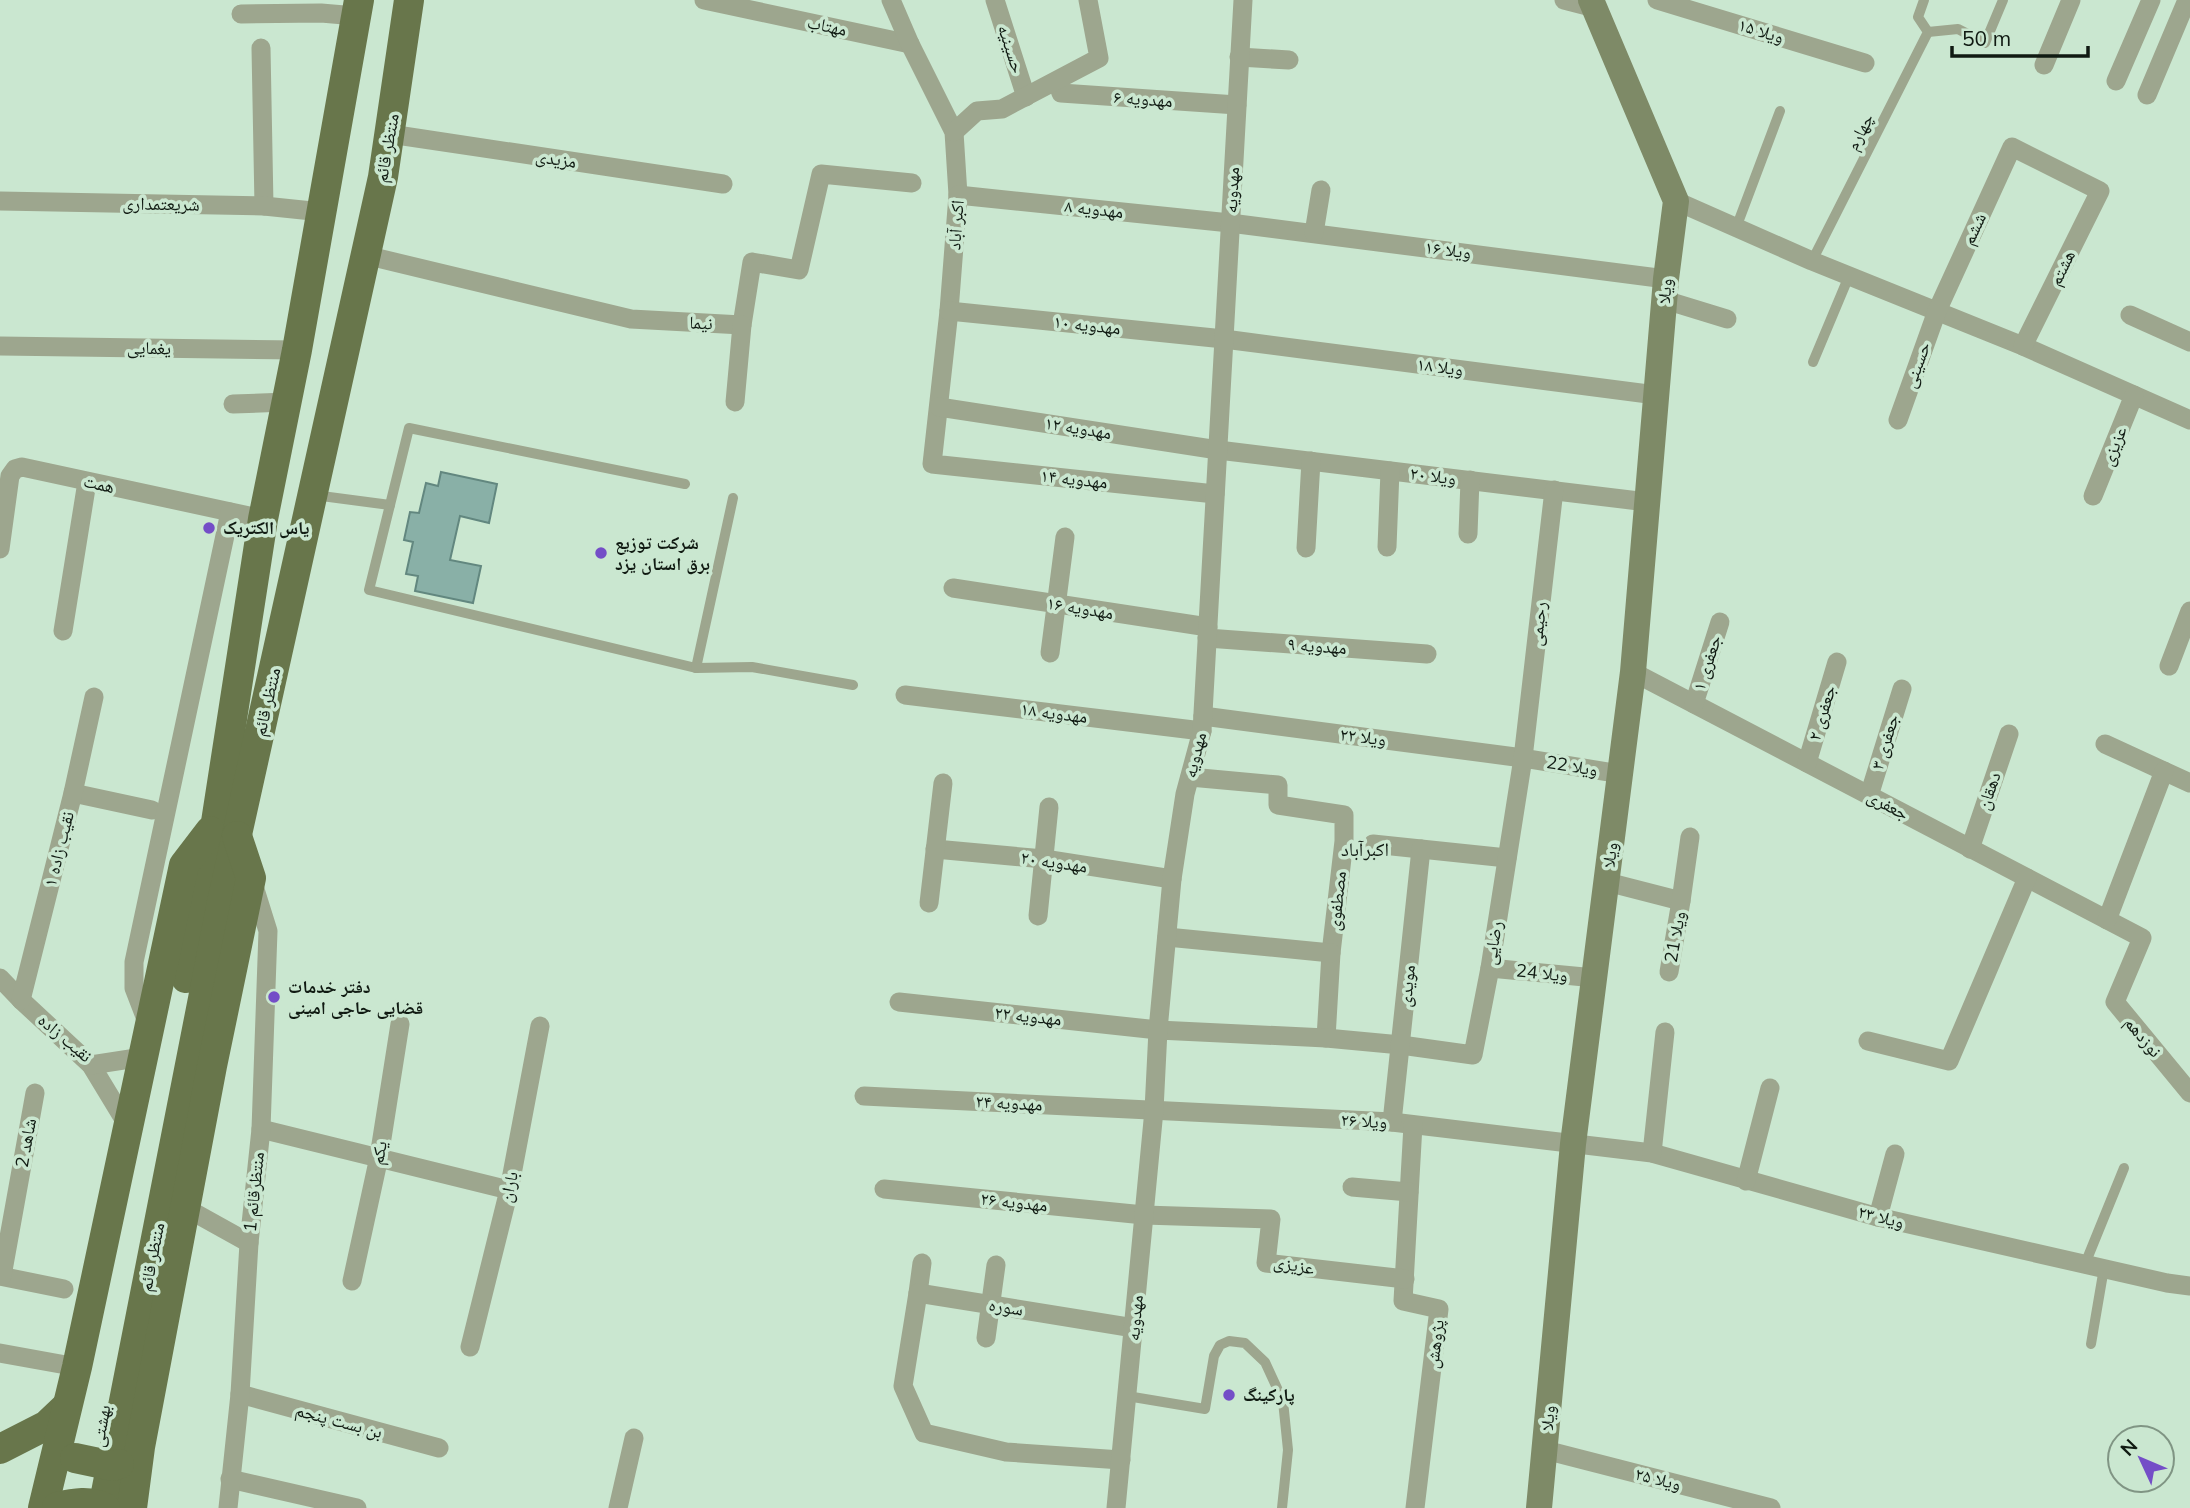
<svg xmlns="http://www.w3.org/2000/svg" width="2190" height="1508" font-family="Mulish,'Noto Naskh Arabic',sans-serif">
	<rect width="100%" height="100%" fill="#cae7d0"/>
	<polygon fill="#89b0a7" stroke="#62877f" stroke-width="2" points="441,472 497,484 489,523 460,516 450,560 481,566 473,603 415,591 418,576 406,574 413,542 404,540 410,512 419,513 426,483 438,486"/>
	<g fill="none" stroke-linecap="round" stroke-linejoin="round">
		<g stroke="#9da68e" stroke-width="10">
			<polyline points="1928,32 1958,29 1985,43 2003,0"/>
			<polyline points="1736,228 1780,111"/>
			<polyline points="1812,261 1928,32 1918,17 1924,0"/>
			<polyline points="1813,362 1849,276"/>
			<polyline points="685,484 409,428 369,590 696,668 752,667 853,685"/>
			<polyline points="314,495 390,505"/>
			<polyline points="696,668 733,498"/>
			<polyline points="2085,1264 2124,1168"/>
			<polyline points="2091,1344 2104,1268"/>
			<polyline points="1127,1396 1205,1409 1214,1356 1220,1345 1229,1341 1245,1343 1265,1362 1283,1401 1288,1450 1282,1508"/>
		</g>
		<g stroke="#9da68e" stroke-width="19">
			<polyline points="704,0 910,44"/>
			<polyline points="891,0 910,44 954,132 958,195 949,311 932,464 1215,494"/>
			<polyline points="995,0 1026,97"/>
			<polyline points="1564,0 1595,8"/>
			<polyline points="1657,0 1865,63"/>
			<polyline points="241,14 321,13 356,16"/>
			<polyline points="261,48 264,206"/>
			<polyline points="1239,57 1289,60"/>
			<polyline points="2044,65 2071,0"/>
			<polyline points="2116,81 2151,0"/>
			<polyline points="1057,82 1061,93 1237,105"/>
			<polyline points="2147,95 2187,0"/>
			<polyline points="954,132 977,111 1002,109 1099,58 1088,0"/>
			<polyline points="390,134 723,184"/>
			<polyline points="958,195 1230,223 1666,279"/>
			<polyline points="0,201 264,206 322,212"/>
			<polyline points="1676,201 1812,261 2023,346 2190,420"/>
			<polyline points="1314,233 1321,190"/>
			<polyline points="365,255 631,319 742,325 752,262 799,270 821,174 912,183"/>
			<polyline points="1665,300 1727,319"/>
			<polyline points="949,311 1224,339 1656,395"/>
			<polyline points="2130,315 2190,342"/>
			<polyline points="0,346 297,350"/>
			<polyline points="735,402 742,325"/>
			<polyline points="233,404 287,402"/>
			<polyline points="939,407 1218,450 1647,502"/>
			<polyline points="1898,420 1937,311 2012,147 2100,191 2023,346"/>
			<polyline points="2093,496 2134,395"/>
			<polyline points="1468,534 1470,480"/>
			<polyline points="1387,547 1390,471"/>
			<polyline points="1306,548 1311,461"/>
			<polyline points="0,549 10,476 15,469 22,467 263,519"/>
			<polyline points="953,588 1208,627"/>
			<polyline points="63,631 87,482"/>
			<polyline points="1207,638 1427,654"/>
			<polyline points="1050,653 1065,537"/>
			<polyline points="2169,666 2190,611"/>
			<polyline points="1633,672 2142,938 2115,1002 2190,1093"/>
			<polyline points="905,695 1202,731"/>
			<polyline points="1694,704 1720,622"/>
			<polyline points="1203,716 1523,758 1620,774"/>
			<polyline points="2105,744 2190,783"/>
			<polyline points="1807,763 1837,662"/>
			<polyline points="1190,777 1278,785 1278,805 1344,815 1344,841 1331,953 1326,1038"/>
			<polyline points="73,793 152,810"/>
			<polyline points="1869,796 1902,689"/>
			<polyline points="1373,844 1507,858"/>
			<polyline points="935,849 1044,859 1172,879"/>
			<polyline points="1970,849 2009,734"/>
			<polyline points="1607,882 1681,901"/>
			<polyline points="929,903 943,783"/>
			<polyline points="1038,916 1049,807"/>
			<polyline points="2107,920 2164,771"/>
			<polyline points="1167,937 1331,953"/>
			<polyline points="1490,968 1595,978"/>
			<polyline points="1669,972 1681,901 1690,837"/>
			<polyline points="0,978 21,1000 91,1065 128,1126"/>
			<polyline points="21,1000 73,793 94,697"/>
			<polyline points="899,1002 1158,1030 1326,1038 1401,1045 1473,1055 1490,968 1523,758 1554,490"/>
			<polyline points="149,1027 134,988 134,962 230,512"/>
			<polyline points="1868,1041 1949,1061 2027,878"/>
			<polyline points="91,1065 143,1057"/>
			<polyline points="864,1096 1392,1122 1652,1153 1878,1217 2167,1283 2190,1286"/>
			<polyline points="1392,1122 1421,849"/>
			<polyline points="1413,1125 1403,1301 1439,1309 1415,1508"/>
			<polyline points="261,1129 509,1190"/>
			<polyline points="1652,1153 1665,1032"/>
			<polyline points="1746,1181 1770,1088"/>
			<polyline points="1352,1187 1409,1192"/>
			<polyline points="884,1189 1144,1215 1271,1219 1266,1263 1405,1279"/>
			<polyline points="186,1208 249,1243"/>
			<polyline points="1878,1217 1895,1154"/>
			<polyline points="0,1276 64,1289"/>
			<polyline points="2,1276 35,1093"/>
			<polyline points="352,1281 379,1157 400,1024"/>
			<polyline points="918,1293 922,1263"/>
			<polyline points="986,1338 996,1265"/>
			<polyline points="470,1347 509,1190 540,1026"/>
			<polyline points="0,1353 77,1367"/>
			<polyline points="240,1394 439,1448"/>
			<polyline points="1545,1450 1771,1508"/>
			<polyline points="1121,1460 1006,1452 924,1433 903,1386 918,1293 1134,1328"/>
			<polyline points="230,1479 357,1508"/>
			<polyline points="228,1508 240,1394 249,1243 261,1129 268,931 253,883"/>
			<polyline points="618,1508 634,1438"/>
			<polyline points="1116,1508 1154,1110 1158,1030 1172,879 1185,794 1202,731 1243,0"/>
		</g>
		<polyline stroke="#7e8a67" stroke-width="26" points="1539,1508 1573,1144 1633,672 1666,279 1676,201 1591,0"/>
		<g stroke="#68764b" stroke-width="30">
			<polyline points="186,978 216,822 263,519 297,350 359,0"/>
			<polyline points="0,1449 47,1425 66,1407"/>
			<polyline points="43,1508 77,1367 184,865 210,831"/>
			<polyline points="103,1508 222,902 383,177 409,0"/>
			<polyline points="132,1508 140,1447 212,1066 251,878 237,836"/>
		</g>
		<g stroke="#68764b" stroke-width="30">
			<polyline points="75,1458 113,1466 119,1464"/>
			<path d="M57 1507C74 1503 90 1500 105 1508"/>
		</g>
	</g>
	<g fill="#744ec7" stroke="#cae7d0" stroke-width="2.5">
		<circle cx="209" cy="528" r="7"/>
		<circle cx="601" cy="553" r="7"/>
		<circle cx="274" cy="997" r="7"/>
		<circle cx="1229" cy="1395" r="7"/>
	</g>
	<g text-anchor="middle" stroke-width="7" stroke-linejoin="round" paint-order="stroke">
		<g font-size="18" fill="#101a12" stroke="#cae7d0">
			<text transform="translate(827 26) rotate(12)" y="6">مهتاب</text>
			<text transform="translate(1761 31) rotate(17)" y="6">ویلا ۱۵</text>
			<text transform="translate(1011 49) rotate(72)" y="6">حسینیه</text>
			<text transform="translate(1143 99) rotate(4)" y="6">مهدویه ۶</text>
			<text transform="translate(1860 132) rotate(-63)" y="6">چهارم</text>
			<text transform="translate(387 148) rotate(-80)" y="6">منتظر قائم</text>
			<text transform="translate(556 159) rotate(9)" y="6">مزیدی</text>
			<text transform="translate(1232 190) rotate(-87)" y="6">مهدویه</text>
			<text transform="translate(161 204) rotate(1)" y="6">شریعتمداری</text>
			<text transform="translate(1094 209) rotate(6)" y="6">مهدویه ۸</text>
			<text transform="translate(956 225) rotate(-86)" y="6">اکبر آباد</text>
			<text transform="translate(1974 229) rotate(-65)" y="6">ششم</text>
			<text transform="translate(1448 250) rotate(7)" y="6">ویلا ۱۶</text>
			<text transform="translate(2062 268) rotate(-64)" y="6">هشتم</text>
			<text transform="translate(1665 291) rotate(-85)" y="6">ویلا</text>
			<text transform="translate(701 323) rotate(3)" y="6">نیما</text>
			<text transform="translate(1087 325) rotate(6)" y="6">مهدویه ۱۰</text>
			<text transform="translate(149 348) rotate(1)" y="6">یغمایی</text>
			<text transform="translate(1917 365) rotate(-70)" y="6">حسینی</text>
			<text transform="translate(1440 367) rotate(7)" y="6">ویلا ۱۸</text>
			<text transform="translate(1078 428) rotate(9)" y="6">مهدویه ۱۲</text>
			<text transform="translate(2114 446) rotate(-68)" y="6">عزیزی</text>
			<text transform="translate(1433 476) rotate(7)" y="6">ویلا ۲۰</text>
			<text transform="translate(1074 479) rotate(6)" y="6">مهدویه ۱۴</text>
			<text transform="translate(99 484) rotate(12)" y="6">همت</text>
			<text transform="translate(1080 608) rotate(9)" y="6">مهدویه ۱۶</text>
			<text transform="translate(1538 624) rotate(-84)" y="6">رحیمی</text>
			<text transform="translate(1317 646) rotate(4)" y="6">مهدویه ۹</text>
			<text transform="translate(1707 663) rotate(-72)" y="6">جعفری ۱</text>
			<text transform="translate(267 702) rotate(-77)" y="6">منتظر قائم</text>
			<text transform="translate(1054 713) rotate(7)" y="6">مهدویه ۱۸</text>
			<text transform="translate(1822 713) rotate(-73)" y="6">جعفری ۲</text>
			<text transform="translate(1363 737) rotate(7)" y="6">ویلا ۲۲</text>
			<text transform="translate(1885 742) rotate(-73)" y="6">جعفری ۳</text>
			<text transform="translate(1195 755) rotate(-76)" y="6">مهدویه</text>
			<text transform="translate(1572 766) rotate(9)" y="6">ویلا 22</text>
			<text transform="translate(1989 791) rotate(-71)" y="6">دهقان</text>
			<text transform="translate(1888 805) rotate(28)" y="6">جعفری</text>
			<text transform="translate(59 849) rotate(-76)" y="6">نقیب زاده ۱</text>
			<text transform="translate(1610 855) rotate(-83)" y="6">ویلا</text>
			<text transform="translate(1054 862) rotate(8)" y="6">مهدویه ۲۰</text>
			<text transform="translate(1337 901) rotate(-84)" y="6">مصطفوی</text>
			<text transform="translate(1675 937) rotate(-80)" y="6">ویلا 21</text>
			<text transform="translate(1493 943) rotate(-81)" y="6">رضایی</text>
			<text transform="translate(1542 973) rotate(6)" y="6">ویلا 24</text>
			<text transform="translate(1407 986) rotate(-84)" y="6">مویدی</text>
			<text transform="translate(1028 1016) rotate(6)" y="6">مهدویه ۲۲</text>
			<text transform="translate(2143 1037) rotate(50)" y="6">نوزدهم</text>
			<text transform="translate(65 1038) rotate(40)" y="6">نقیب زاده</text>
			<text transform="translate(1009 1103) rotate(3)" y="6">مهدویه ۲۴</text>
			<text transform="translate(1364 1121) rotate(3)" y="6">ویلا ۲۶</text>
			<text transform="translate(26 1143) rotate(-80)" y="6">شاهد 2</text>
			<text transform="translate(379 1153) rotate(-80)" y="6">یکم</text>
			<text transform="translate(509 1187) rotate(-78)" y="6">باران</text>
			<text transform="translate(254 1192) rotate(-84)" y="6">منتظرقائم 1</text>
			<text transform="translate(1014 1202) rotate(6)" y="6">مهدویه ۲۶</text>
			<text transform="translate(1881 1217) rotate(14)" y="6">ویلا ۲۳</text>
			<text transform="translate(152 1257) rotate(-79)" y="6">منتظر قائم</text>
			<text transform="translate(1294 1265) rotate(10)" y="6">عزیزی</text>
			<text transform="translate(1006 1307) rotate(9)" y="6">سوره</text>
			<text transform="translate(1135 1318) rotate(-85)" y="6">مهدویه</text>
			<text transform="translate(1435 1344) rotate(-83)" y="6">پژوهش</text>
			<text transform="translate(1548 1418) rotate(-85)" y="6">ویلا</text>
			<text transform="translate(339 1421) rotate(15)" y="6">بن بست پنجم</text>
			<text transform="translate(101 1426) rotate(-80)" y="6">بهشتی</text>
			<text transform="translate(1658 1479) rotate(14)" y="6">ویلا ۲۵</text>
		</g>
		<g font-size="18" font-weight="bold" fill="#101a12" stroke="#cae7d0" text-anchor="start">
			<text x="223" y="534">یاس الکتریک</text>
			<text x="615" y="549">شرکت توزیع<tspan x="615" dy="21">برق استان یزد</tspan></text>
			<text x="288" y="993">دفتر خدمات<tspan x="288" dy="21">قضایی حاجی امینی</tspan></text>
			<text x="1243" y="1401">پارکینگ</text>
		</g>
		<g font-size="19" fill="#101a12" stroke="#cae7d0">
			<text x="1365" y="856">اکبرآباد</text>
		</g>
	</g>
	<g transform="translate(2141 1459) rotate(314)"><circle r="33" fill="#cae7d0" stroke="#809584" stroke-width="2"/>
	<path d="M0-5L12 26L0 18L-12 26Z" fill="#744ec7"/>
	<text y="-10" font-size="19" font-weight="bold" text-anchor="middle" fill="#101a12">N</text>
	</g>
	<path d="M1952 46v10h136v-10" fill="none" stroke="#101a12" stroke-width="3.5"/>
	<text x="1962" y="46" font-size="21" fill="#101a12" stroke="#cae7d0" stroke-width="5" paint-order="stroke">50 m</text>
</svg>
